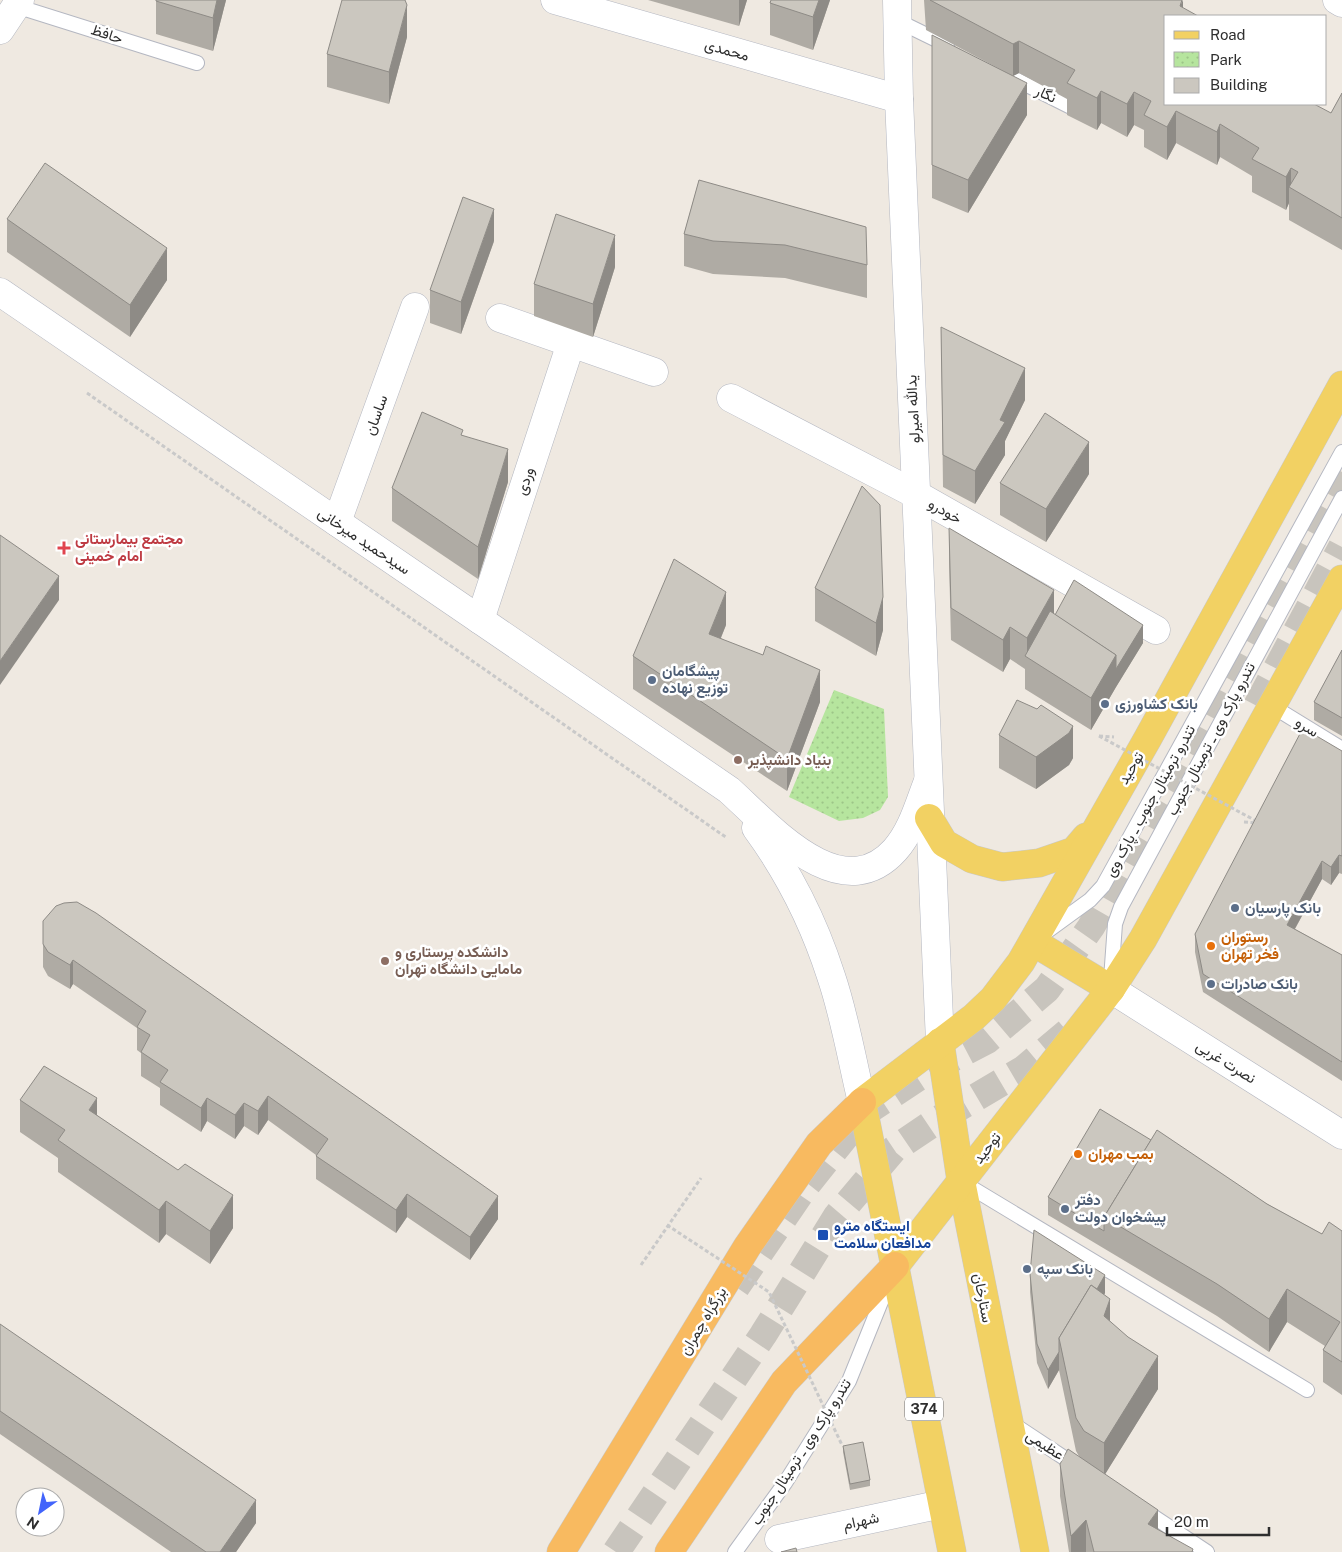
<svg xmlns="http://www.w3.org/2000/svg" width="1342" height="1552" font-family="'Public Sans',Vazirmatn,sans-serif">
	<defs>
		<pattern id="park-dots" width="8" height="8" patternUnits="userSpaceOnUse" patternTransform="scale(1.25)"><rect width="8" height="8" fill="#b6e59e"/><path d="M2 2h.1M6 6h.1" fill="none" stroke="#9dc588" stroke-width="1.8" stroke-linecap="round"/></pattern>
	</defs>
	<rect width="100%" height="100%" fill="#efe9e1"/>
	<polygon fill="url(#park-dots)" points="834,690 884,709 888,797 880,810 863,818 839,821 789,797"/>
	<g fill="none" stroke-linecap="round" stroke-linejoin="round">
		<g stroke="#c8c4bd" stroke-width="28" stroke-dasharray="28 14" stroke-linecap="butt">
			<polyline points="1257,706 1342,547"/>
			<polyline points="736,1287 804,1188 864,1113 926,1072 987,1040 1047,989 1091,927 1176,778 1342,472"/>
			<polyline points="616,1552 763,1335 837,1216 893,1150 936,1121 1024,1069 1074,1027"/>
		</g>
		<g stroke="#b4b7c1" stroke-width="16">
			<g id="service">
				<polyline points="16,6 197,63"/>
				<polyline points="898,21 947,45"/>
				<polyline points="1011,77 1083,113"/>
				<polyline points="1272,706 1342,749"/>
				<polyline points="1046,932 1090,900 1103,886 1342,452"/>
				<polyline points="1111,979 1115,924 1121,907 1342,498"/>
				<polyline points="962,1182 1307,1390"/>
				<polyline points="1010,1422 1078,1467"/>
				<polyline points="1142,1509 1207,1552"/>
				<polyline points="735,1552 785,1483 849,1381 889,1282"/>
			</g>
		</g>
		<g stroke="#b4b7c1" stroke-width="29">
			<g id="minor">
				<polyline points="555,0 899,99"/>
				<polyline points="500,318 654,372"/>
				<polyline points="731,398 917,495 1156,630"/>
				<polyline points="337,522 415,307"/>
				<polyline points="480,620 571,343"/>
				<polyline points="779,1539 942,1504"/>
			</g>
		</g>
		<g stroke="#b4b7c1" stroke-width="29">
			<g id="tertiary">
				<polyline points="897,0 899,99 940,1042"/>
				<polyline points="1337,0 1342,3"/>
			</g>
		</g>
		<g stroke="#b4b7c1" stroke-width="29">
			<g id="secondary">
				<polyline points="0,30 20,0"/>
				<path d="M0 292 729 790C769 826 841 910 895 850 912 831 919 804 928 781"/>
				<path d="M756 828C789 873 814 923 831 976 845 1017 852 1061 862 1102"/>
				<polyline points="1111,989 1342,1135"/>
			</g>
		</g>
		<g stroke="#c9c9c9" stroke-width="29">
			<g id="primary">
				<polyline points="929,818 944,843 972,859 1002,867 1039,863 1074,851 1086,837"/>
				<polyline points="1033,942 1111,989"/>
				<polyline points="940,1042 961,1181 1035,1552"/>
				<polyline points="895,1266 1111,989 1143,939 1342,579"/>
				<polyline points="952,1552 862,1102 974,1017 993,999 1021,962 1148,738 1342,385"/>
			</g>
		</g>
		<g stroke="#c9c9c9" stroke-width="29">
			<g id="trunk">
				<polyline points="561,1552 747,1247 819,1144 862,1102"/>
				<polyline points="669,1552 784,1382 895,1266"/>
			</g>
		</g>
		<g stroke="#c9c9c9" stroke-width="3" stroke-dasharray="4 2.5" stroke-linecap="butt">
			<polyline points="87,393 727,838"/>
			<polyline points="1099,736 1114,737"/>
			<polyline points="1244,822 1258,823"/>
			<polyline points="641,1265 701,1178"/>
		</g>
		<use href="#service" stroke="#fff" stroke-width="14"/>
		<use href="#minor" stroke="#fff" stroke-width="28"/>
		<use href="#tertiary" stroke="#fff" stroke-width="28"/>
		<use href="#secondary" stroke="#fff" stroke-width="28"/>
		<use href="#primary" stroke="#f2d163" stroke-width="28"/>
		<use href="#trunk" stroke="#f8ba60" stroke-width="28"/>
		<g stroke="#c9c9c9" stroke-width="3" stroke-dasharray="4 2.5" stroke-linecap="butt">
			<polyline points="1099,736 1258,822"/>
			<polyline points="667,1225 769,1292 842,1445"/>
		</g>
	</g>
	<g fill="#afaba4">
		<polygon points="226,0 213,51 156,34 156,1"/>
		<polygon points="648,0 747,0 739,26"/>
		<polygon points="771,0 830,0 813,50 770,35 770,3"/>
		<polygon points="924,0 1182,0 1166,104 1331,113 1342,93 1342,250 1289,220 1289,203 1286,210 1252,192 1252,176 1220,157 1217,165 1176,143 1167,160 1144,147 1144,130 1134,125 1127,137 1101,123 1097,130 1067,115 1067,99 1019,73 1013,76 1027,115 968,213 932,198 932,35 1011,75 926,30"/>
		<polygon points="407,37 389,104 327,87 327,54"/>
		<polygon points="699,180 867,265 867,298 785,278 713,274 684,266 684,234"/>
		<polygon points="7,219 167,280 130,337 7,252"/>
		<polygon points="494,241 461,334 430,323 430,290"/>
		<polygon points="615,267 593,337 534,316 534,284"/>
		<polygon points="941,327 1025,400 1005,441 1005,455 975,504 943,487"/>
		<polygon points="1089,474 1046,542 1000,515 1000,483"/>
		<polygon points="508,482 478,579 392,521 392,488"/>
		<polygon points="949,528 1054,614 1143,643 1116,687 1091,730 1025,689 1025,669 1010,659 1003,672 951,640 949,561"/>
		<polygon points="815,588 883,597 883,630 876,656 815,621"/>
		<polygon points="726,625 721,638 820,702 787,791 633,689 633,656"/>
		<polygon points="1342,650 1342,736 1314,720 1314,702"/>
		<polygon points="999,735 1073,758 1069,765 1036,789 999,768"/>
		<polygon points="1342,751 1342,874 1339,873 1331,885 1322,879 1295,929 1342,955 1342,1081 1203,992 1195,952 1195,934"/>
		<polygon points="43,921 498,1219 470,1260 407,1217 396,1233 316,1179 316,1155 268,1120 258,1135 244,1126 235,1139 207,1121 201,1132 160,1105 160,1088 141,1076 141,1053 137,1050 137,1028 73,984 70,989 48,976 43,967"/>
		<polygon points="20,1100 97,1115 233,1228 210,1264 166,1234 159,1243 58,1172 58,1158 20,1132"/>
		<polygon points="1151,1140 1322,1234 1342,1231 1342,1395 1323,1382 1323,1350 1325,1346 1287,1322 1269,1352 1217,1316 1048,1215 1048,1197"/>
		<polygon points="1030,1274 1105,1293 1104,1295 1110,1321 1158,1389 1105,1474 1158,1529 1193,1552 1069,1552 1060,1496 1060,1464 1080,1458 1076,1451 1059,1370 1048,1389 1037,1363 1030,1292"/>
		<polygon points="0,1324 256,1523 236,1552 171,1552 0,1434"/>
		<polygon points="843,1446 870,1480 870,1486 850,1490 843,1452"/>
	</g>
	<g fill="#8e8b86">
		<polygon points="217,0 226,0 213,51 213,18"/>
		<polygon points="739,0 747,0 739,26"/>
		<polygon points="819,0 830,0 813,50 813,17"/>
		<polygon points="1183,0 1183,16 1180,6"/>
		<polygon points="407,5 407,37 389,104 389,72"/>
		<polygon points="1019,41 1019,73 1013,76 1013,44"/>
		<polygon points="1027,83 1027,115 968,213 968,180"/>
		<polygon points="1101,91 1101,123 1097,130 1097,98"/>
		<polygon points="1134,92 1134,125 1127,137 1127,104"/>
		<polygon points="1176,111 1176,143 1167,160 1167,127"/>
		<polygon points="1220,124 1220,157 1217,165 1217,132"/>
		<polygon points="1291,168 1291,188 1289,187 1289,203 1286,210 1286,177"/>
		<polygon points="494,209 494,241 461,334 461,302"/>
		<polygon points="615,235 615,267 593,337 593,304"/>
		<polygon points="167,248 167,280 130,337 130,305"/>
		<polygon points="1025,368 1025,400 1005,441 1005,455 975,504 975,471"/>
		<polygon points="1089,442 1089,474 1046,542 1046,509"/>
		<polygon points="508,449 508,482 478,579 478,547"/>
		<polygon points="59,576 59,600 0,685 0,661"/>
		<polygon points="1054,590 1054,623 1027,657 1027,638"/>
		<polygon points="726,592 726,625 709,666 709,634"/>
		<polygon points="883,597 883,630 876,656 876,623"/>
		<polygon points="1143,625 1143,643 1116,687 1091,730 1091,698 1116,655"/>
		<polygon points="1010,627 1010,659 1003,672 1003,640"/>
		<polygon points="820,670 820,702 787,791 787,759"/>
		<polygon points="1073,726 1073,758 1069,765 1036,789 1036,757"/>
		<polygon points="1339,855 1339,873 1331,885 1331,867"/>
		<polygon points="1322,861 1322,879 1287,943 1287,925"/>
		<polygon points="73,960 73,984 70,989 70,965"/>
		<polygon points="268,1096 268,1120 258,1135 258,1111"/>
		<polygon points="97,1098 97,1130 89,1110"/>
		<polygon points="207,1098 207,1121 201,1132 201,1108"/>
		<polygon points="244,1103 244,1126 235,1139 235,1115"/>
		<polygon points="407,1194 407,1217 396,1233 396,1210"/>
		<polygon points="233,1195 233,1228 210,1264 210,1231"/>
		<polygon points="498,1196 498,1219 470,1260 470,1237"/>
		<polygon points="166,1201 166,1234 159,1243 159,1210"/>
		<polygon points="1105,1275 1105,1293 1064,1362 1061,1348"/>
		<polygon points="1287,1289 1287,1322 1269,1352 1269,1319"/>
		<polygon points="1110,1299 1110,1331 1104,1316"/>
		<polygon points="1059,1352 1059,1370 1048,1389 1048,1370"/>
		<polygon points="1158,1356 1158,1389 1104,1476 1104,1443"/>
		<polygon points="256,1500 256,1523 236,1552 220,1552"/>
		<polygon points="1158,1510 1158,1543 1148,1524"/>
		<polygon points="1086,1520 1086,1552 1071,1552 1071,1536"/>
	</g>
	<g fill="#cbc7bf" stroke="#8e8b86">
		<polygon points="156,0 217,0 213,18 156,1"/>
		<polygon points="342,0 405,0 407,5 389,72 327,54"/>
		<polygon points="771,0 819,0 813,17 770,3"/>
		<polygon points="930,0 1182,0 1180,6 1198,16 1166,16 1166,104 1314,104 1331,113 1342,93 1342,218 1289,187 1298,172 1291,168 1286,177 1252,159 1259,148 1220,124 1217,132 1176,111 1167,127 1144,115 1151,101 1134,92 1127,104 1101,91 1097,98 1067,83 1075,70 1019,41 1013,44"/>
		<polygon points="932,35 1027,83 968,180 932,165"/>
		<polygon points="45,163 167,248 130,305 7,219"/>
		<polygon points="699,180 866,227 867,265 785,245 713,241 684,234"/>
		<polygon points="463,197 494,209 461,302 430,290"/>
		<polygon points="556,214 615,235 593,304 534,284"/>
		<polygon points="941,327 1025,368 1000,420 1005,422 975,471 943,455"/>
		<polygon points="422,412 463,430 461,435 508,449 478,547 392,488"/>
		<polygon points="1045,413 1089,442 1046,509 1000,483"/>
		<polygon points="862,486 880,505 883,597 876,623 815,588"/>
		<polygon points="949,528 1054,590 1027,638 1010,627 1003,640 951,608"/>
		<polygon points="0,535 59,576 0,661"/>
		<polygon points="674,559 726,592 709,634 763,655 766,646 820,670 787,759 633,656"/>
		<polygon points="1074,580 1143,625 1116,669 1116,655 1055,615"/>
		<polygon points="1050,611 1116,655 1091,698 1025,656"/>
		<polygon points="1342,650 1342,718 1314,702"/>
		<polygon points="1017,700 1037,709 1041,705 1073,726 1069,733 1036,757 999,735"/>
		<polygon points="1303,728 1342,751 1342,856 1339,855 1331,867 1322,861 1287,925 1342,955 1342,1062 1203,974 1195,934"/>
		<polygon points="77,902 96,913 498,1196 470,1237 407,1194 396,1210 316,1156 328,1139 268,1096 258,1111 244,1103 235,1115 207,1098 201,1108 160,1082 168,1070 141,1052 150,1035 137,1027 146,1011 73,960 70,965 48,952 43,944 43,921 56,906 64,903"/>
		<polygon points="44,1066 97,1098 89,1110 178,1170 185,1164 233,1195 210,1231 166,1201 159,1210 58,1140 65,1130 20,1100"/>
		<polygon points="1100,1109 1151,1140 1104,1217 1104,1231 1048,1197"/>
		<polygon points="1157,1130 1267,1204 1322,1234 1329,1222 1342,1231 1342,1362 1323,1350 1340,1322 1287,1289 1269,1319 1217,1284 1104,1217"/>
		<polygon points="1034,1230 1105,1275 1097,1289 1091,1285 1059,1338 1059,1352 1048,1370 1037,1344 1030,1274"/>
		<polygon points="1091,1285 1110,1299 1104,1316 1128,1337 1158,1356 1104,1443 1084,1431 1076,1418 1059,1338"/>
		<polygon points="0,1324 256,1500 220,1552 206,1552 0,1411"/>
		<polygon points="863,1442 870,1480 850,1484 843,1446"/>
		<polygon points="1068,1449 1158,1510 1148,1524 1193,1549 1192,1552 1094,1552 1086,1520 1071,1536 1060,1464"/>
		<polygon points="796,1548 797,1552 781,1552"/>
	</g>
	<path fill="#e0444e" stroke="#fff" stroke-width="2" d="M61.5 540.5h5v5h5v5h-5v5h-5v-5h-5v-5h5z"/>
	<g fill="#5c6f8a" stroke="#fff" stroke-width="2">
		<circle cx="652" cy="680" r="5"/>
		<circle cx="1105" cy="704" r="5"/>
		<circle cx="1235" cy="908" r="5"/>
		<circle cx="1211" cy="984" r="5"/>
		<circle cx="1065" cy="1209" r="5"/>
		<circle cx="1027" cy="1269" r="5"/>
	</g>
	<g fill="#8d6e63" stroke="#fff" stroke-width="2">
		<circle cx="738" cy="760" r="5"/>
		<circle cx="385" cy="961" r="5"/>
	</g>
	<g fill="#e8710a" stroke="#fff" stroke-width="2">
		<circle cx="1211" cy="946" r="5"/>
		<circle cx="1078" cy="1154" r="5"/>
	</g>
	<rect fill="#1a4fb4" stroke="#fff" stroke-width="2" x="817" y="1229" width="12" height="12" rx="2.5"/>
	<g text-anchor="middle" stroke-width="5" stroke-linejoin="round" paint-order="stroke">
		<rect fill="#fff" stroke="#6d6d6d" stroke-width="1" x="905" y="1397.5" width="38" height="23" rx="4"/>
		<g font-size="14" font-weight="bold" fill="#2e2e2e">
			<text x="924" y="1414">374</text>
		</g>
		<g font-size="15" fill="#2e2e2e" stroke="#fff">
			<text transform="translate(107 34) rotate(18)" y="5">حافظ</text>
			<text transform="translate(727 50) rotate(16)" y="5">محمدی</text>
			<text transform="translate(1046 94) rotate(26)" y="5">نگار</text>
			<text transform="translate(913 409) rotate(-93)" y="5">یدالله امیرلو</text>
			<text transform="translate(376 415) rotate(-70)" y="5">ساسان</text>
			<text transform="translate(525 481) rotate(-72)" y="5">وردی</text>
			<text transform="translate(945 511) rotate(30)" y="5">خودرو</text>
			<text transform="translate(364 541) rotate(34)" y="5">سیدحمید میرخانی</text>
			<text transform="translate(1307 727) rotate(32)" y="5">سرو</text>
			<text transform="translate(1211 739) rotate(-62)" y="5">تندرو پارک وی ـ ترمینال جنوب</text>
			<text transform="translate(1131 768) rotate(-59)" y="5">توحید</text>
			<text transform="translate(1150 801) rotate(-61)" y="5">تندرو ترمینال جنوب ـ پارک وی</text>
			<text transform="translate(1226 1062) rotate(32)" y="5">نصرت غربی</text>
			<text transform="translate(987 1148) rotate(-52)" y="5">توحید</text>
			<text transform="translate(983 1298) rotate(79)" y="5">ستارخان</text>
			<text transform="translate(703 1321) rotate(-59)" y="5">بزرگراه چمران</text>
			<text transform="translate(1045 1445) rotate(33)" y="5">عظیمی</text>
			<text transform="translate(801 1452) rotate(-57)" y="5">تندرو پارک وی ـ ترمینال جنوب</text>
			<text transform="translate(861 1521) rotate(-12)" y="5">شهرام</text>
		</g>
		<g font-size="15" font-weight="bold" fill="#be3a42" stroke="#fff" text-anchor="start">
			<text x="75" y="544">مجتمع بیمارستانی<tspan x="75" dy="17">امام خمینی</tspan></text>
		</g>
		<g font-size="15" font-weight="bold" fill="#4e5e75" stroke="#fff" text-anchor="start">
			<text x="662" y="676">پیشگامان<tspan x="662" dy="17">توزیع نهاده</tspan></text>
			<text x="1115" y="709">بانک کشاورزی</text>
			<text x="1245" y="913">بانک پارسیان</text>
			<text x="1221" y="989">بانک صادرات</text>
			<text x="1075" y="1205">دفتر<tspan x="1075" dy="17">پیشخوان دولت</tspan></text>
			<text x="1037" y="1274">بانک سپه</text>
		</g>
		<g font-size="15" font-weight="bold" fill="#785e54" stroke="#fff" text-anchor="start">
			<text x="748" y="765">بنیاد دانشپذیر</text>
			<text x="395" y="957">دانشکده پرستاری و<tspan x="395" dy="17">مامایی دانشگاه تهران</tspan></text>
		</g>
		<g font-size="15" font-weight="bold" fill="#c56008" stroke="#fff" text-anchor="start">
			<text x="1221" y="942">رستوران<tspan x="1221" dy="17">فخر تهران</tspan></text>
			<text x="1088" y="1159">بمب مهران</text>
		</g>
		<g font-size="15" font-weight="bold" fill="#164399" stroke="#fff" text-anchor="start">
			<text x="834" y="1231">ایستگاه مترو<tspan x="834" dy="17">مدافعان سلامت</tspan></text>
		</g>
	</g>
	<rect x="1164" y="15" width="162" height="90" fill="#ffffff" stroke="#ababab"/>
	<rect x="1174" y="31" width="25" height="8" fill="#f2d163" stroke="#ababab"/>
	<text x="1210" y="40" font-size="15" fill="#2e2e2e">Road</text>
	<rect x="1174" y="52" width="25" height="15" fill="url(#park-dots)" stroke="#ababab"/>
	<text x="1210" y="65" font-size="15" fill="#2e2e2e">Park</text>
	<rect x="1174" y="78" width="25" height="15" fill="#cbc7bf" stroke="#ababab"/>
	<text x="1210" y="90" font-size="15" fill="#2e2e2e">Building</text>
	<g transform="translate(40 1512) rotate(213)"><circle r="24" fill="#ffffff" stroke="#ababab"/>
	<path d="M0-4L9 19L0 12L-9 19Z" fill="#4264fb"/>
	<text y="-8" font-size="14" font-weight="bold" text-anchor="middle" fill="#2e2e2e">N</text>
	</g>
	<path d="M1167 1527v8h102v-8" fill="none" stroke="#2e2e2e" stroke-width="2.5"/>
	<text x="1174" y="1527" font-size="15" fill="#2e2e2e" stroke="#ffffff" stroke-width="4" paint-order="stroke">20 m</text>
</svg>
